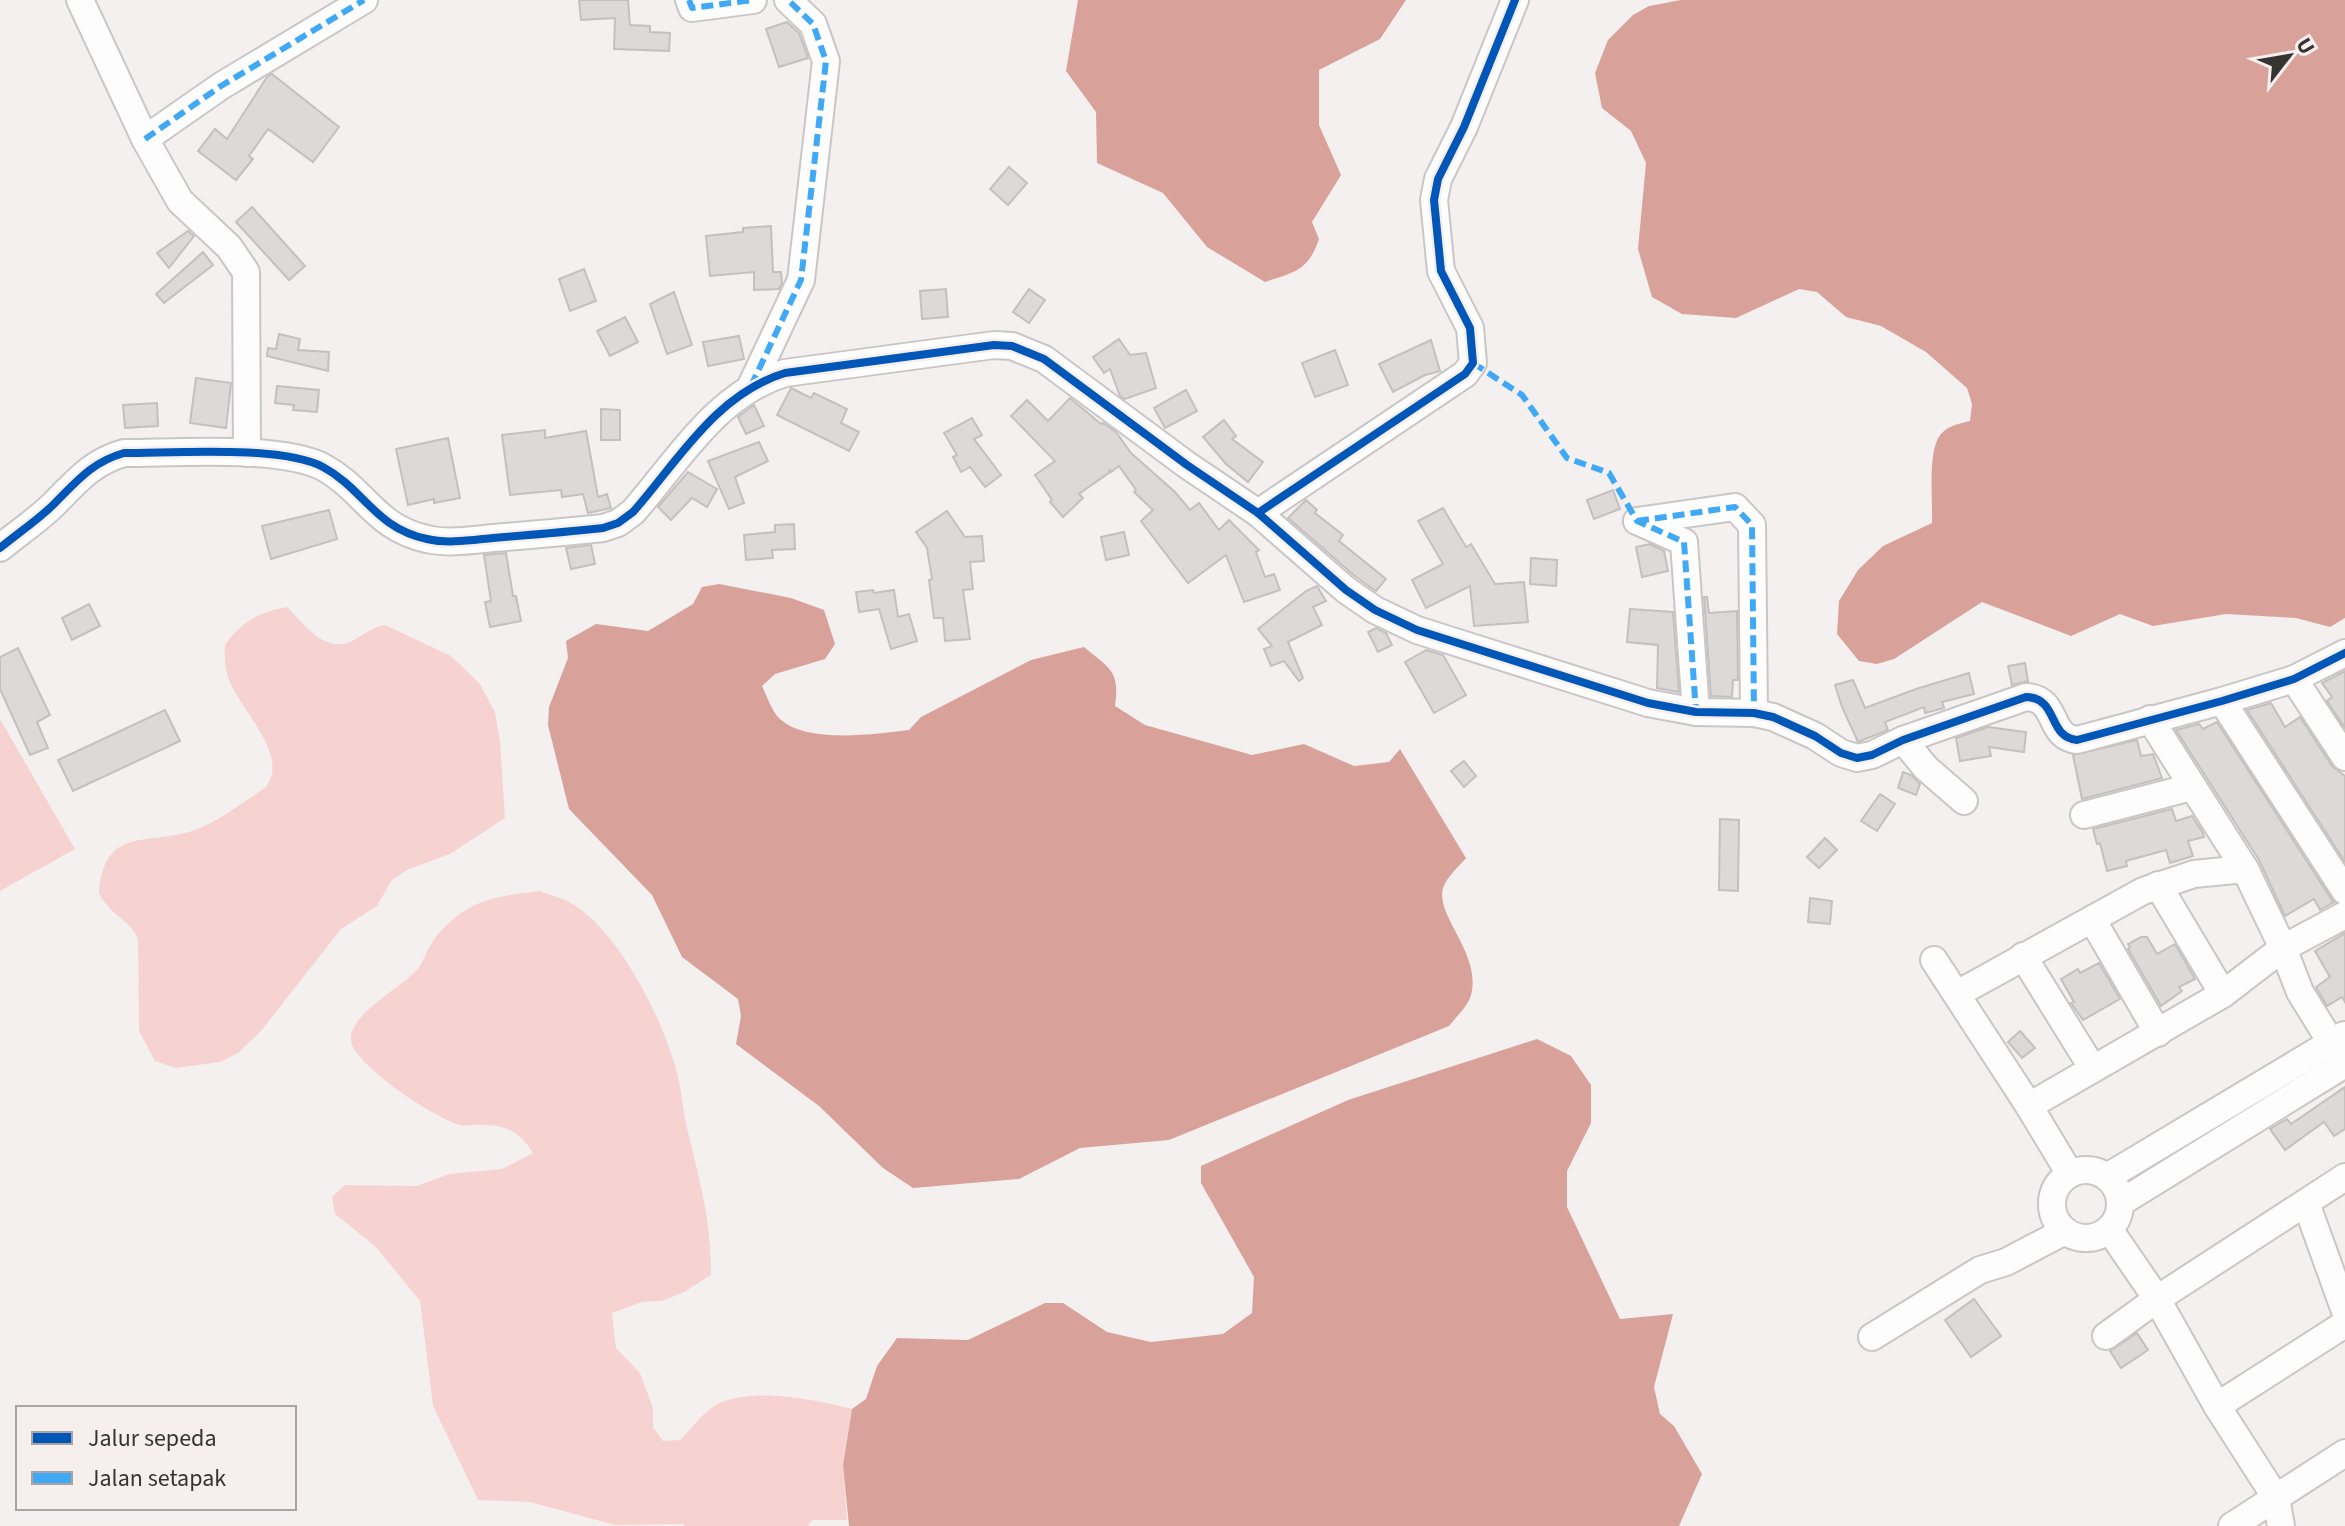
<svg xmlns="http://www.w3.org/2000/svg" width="2345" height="1526" font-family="'Source Sans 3',sans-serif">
	<rect width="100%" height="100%" fill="#f5f0f0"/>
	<g fill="#f6d3d0">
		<path d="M287 607C303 623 324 653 350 642 363 636 371 627 385 625L451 656 480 684 495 712 500 741 505 818 450 854 409 869 392 880 377 906 341 929 261 1031 238 1053 220 1062 176 1068 155 1061 139 1031 138 939C130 919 110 916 99 893 104 825 148 846 195 830 219 821 243 802 265 788 292 755 238 709 228 677 225 667 224 656 225 645 241 622 259 612 287 607Z"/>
		<polygon points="0,719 75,849 0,891"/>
		<path d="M540 891C549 895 560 897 569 902 620 929 667 1027 679 1081 682 1095 683 1110 686 1124 698 1174 712 1222 711 1275L684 1292 662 1301 642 1302 612 1313 616 1348 640 1373 653 1408V1427L663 1441 680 1440C691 1429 703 1412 716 1405 750 1386 817 1400 852 1409L843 1465 847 1520H812L808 1526H685L683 1524 615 1525 530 1502 478 1500 433 1406 420 1301 376 1247 335 1214 332 1197 345 1185 417 1186 449 1174 502 1169 533 1153C518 1130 506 1125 478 1125 471 1124 466 1127 460 1125 435 1118 356 1067 351 1041 347 1016 401 987 415 972 423 964 425 954 430 946 439 930 454 917 469 908 492 896 515 894 540 891Z"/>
	</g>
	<g fill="#d8a29b">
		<path d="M1078 0H1406L1380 39 1319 70V125L1341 175 1312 222 1319 239C1308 271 1295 272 1265 282L1207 247 1163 193 1097 163 1096 112 1066 71Z"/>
		<path d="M1681 0H2345V618L2330 627 2296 618 2226 614 2153 626 2120 614 2071 636 1982 602 1894 659 1877 664 1859 661 1837 634 1839 601 1858 570 1883 546 1932 523C1933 502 1927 450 1941 434 1949 425 1959 424 1970 421L1972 404 1967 388 1926 352 1881 326 1846 317 1817 292 1799 289 1736 318 1682 314 1652 297 1638 249 1646 163 1631 131 1602 108 1595 73 1608 40 1633 15 1649 6Z"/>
		<path d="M719 584 791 598 824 610 835 644 825 659 775 674 762 686C767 696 772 712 780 719 807 744 875 734 909 730L921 717 1031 660 1084 647C1110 669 1120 670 1115 706L1145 725 1252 755 1304 744 1354 766 1389 762 1400 749 1466 858C1459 866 1446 878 1443 888 1435 916 1482 954 1471 995 1468 1006 1456 1017 1449 1026L1169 1140 1080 1148 1019 1179 913 1188 883 1168 819 1106 736 1044 741 1016 738 999 682 957 652 895 569 809 548 725 549 707 568 658 566 641 596 624 648 631 693 604 702 587Z"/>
		<polygon points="1537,1039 1571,1056 1591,1085 1591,1123 1567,1171 1567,1207 1620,1319 1673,1314 1654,1387 1660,1414 1674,1426 1702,1474 1679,1526 849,1526 843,1465 852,1409 866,1399 877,1366 897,1338 968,1340 1045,1303 1063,1303 1107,1332 1151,1342 1223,1334 1252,1313 1254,1277 1201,1183 1201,1166 1348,1100"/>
	</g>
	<g fill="#ddd9d9" stroke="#c4c0c0" stroke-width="2">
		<polygon points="579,0 628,0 630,25 650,26 650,32 670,33 669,51 614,49 615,18 581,20"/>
		<polygon points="787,22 799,33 808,58 779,67 766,29"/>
		<polygon points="272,74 339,127 313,162 268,129 249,156 253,159 236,180 198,151 215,129 227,139 267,77"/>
		<polygon points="1009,167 1027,183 1008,205 990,189"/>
		<polygon points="252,207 305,266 289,280 236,222"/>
		<polygon points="771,226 773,272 781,272 782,283 779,289 754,290 754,272 710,276 706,236 743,232 743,228"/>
		<polygon points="188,231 194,236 169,268 157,253"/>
		<polygon points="203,252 213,265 164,303 156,294"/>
		<polygon points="584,269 596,301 570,311 559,279"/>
		<polygon points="946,289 948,317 922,319 920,291"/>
		<polygon points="1029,289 1045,300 1029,323 1013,312"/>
		<polygon points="674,292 692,345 667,354 650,304"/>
		<polygon points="625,317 638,342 610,356 597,331"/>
		<polygon points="279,334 300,339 298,350 329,352 328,371 267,356 268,348 276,349"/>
		<polygon points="739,336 744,359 708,366 703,342"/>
		<polygon points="1119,339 1130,355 1146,353 1156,388 1125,399 1120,396 1110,369 1104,373 1093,357"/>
		<polygon points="1431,340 1440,371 1425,375 1393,392 1379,364"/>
		<polygon points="1335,350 1348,385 1315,397 1302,363"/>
		<polygon points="196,378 231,383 226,428 190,423"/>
		<polygon points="277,386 319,390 317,412 293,410 294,405 275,403"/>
		<polygon points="791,388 811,398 814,393 847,409 841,423 859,432 849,451 777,415"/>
		<polygon points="1186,390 1197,411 1165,428 1154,408"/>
		<polygon points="1070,398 1101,424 1103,423 1116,432 1131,453 1175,492 1190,510 1199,503 1219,530 1229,520 1259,550 1256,552 1265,577 1274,574 1280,590 1244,602 1226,555 1188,583 1141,521 1153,510 1134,492 1136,490 1119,466 1111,472 1109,469 1110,472 1079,494 1083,498 1063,517 1050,502 1052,500 1035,475 1055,461 1011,416 1027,400 1048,421"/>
		<polygon points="157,403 158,426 125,428 123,405"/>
		<polygon points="754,405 764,426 746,434 738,417"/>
		<polygon points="601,409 620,410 620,440 601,440"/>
		<polygon points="972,418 982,435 974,439 1001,475 985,487 970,467 961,472 953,457 957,455 944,433"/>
		<polygon points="1224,420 1236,436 1232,439 1263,462 1248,482 1226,464 1203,437"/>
		<polygon points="545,430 545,438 586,431 598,497 607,494 611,508 588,513 583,494 562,497 561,490 510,495 502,435"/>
		<polygon points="448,438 460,498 434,503 434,499 408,505 396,449"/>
		<polygon points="759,442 768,461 735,477 744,503 729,509 708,461"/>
		<polygon points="688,472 717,489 707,507 692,498 671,520 658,507"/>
		<polygon points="1613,490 1620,509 1594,519 1587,500"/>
		<polygon points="1306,500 1317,510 1315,513 1343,535 1339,541 1386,579 1376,591 1356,577 1288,518"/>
		<polygon points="1443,508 1466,547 1471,544 1495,584 1524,582 1528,622 1474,626 1470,586 1426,608 1412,580 1443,564 1418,521"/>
		<polygon points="329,510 337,539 271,559 262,526"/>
		<polygon points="947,511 965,537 982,536 984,561 970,562 973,589 963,590 970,639 945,641 943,618 934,618 929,580 932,579 927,548 916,532"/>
		<polygon points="794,524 795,549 772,550 773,558 746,560 744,535 775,532 775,525"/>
		<polygon points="1124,532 1129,555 1106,560 1101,537"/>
		<polygon points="1650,544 1664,551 1668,571 1642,577 1636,547"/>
		<polygon points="591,545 595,564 571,569 566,548"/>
		<polygon points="506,553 513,596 516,596 521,621 490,627 485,602 491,601 484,555"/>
		<polygon points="1531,558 1557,560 1556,586 1530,584"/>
		<polygon points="1317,586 1326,601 1313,607 1322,625 1288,642 1303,678 1299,681 1284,661 1271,666 1264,649 1272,646 1258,629 1306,591"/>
		<polygon points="873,590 874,593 894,590 898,617 909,614 917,641 891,649 879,609 859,612 856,592"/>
		<polygon points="1704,597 1707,597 1709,613 1737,611 1738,680 1733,680 1732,697 1711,696"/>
		<polygon points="89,604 100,626 72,640 62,618"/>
		<polygon points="1630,609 1673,612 1679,692 1657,688 1658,645 1627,642"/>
		<polygon points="1376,628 1386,633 1392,645 1378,652 1368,632"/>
		<polygon points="18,648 50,715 37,722 48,748 30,755 0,689 0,657"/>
		<polygon points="1426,650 1443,655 1466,695 1434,713 1405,662"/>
		<polygon points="2025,663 2028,681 2012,685 2008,666"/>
		<polygon points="2345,671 2345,728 2327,701 2332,697 2322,683"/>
		<polygon points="1969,673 1974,694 1942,702 1944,708 1925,713 1924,707 1885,722 1888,730 1858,742 1842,707 1835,685 1853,680 1865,708 1916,689"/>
		<polygon points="2271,703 2285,727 2300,717 2332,766 2345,776 2345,862 2247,710"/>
		<polygon points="165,710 180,741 73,791 58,760"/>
		<polygon points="2217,722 2332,900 2334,902 2320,910 2314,899 2285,916 2259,860 2176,730 2199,724 2203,729"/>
		<polygon points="1988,727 2026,732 2024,752 1989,747 1991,756 1960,761 1956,738"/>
		<polygon points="2137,740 2141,756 2153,754 2162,778 2082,799 2073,755"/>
		<polygon points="1464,761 1476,776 1464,787 1451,771"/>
		<polygon points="1903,772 1911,775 1920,784 1916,795 1898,788"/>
		<polygon points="1880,794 1895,804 1877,831 1861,821"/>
		<polygon points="2172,809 2176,821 2192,816 2203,833 2204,837 2188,841 2193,856 2170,863 2166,850 2126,861 2127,866 2107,871 2100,843 2097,844 2093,829"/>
		<polygon points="1720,819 1739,820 1738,891 1719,890"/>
		<polygon points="1825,838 1837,850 1819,868 1807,857"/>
		<polygon points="1810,898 1832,901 1830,924 1808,922"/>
		<polygon points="2345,933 2345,1002 2342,997 2327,1006 2316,987 2330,977 2315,951"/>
		<polygon points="2141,937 2147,937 2157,954 2175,944 2195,979 2179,987 2182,991 2161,1006 2128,949 2130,947 2128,944"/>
		<polygon points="2099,963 2120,999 2083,1020 2071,1003 2074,1002 2061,979 2078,969 2080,973"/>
		<polygon points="2020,1031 2035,1048 2022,1058 2008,1042"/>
		<polygon points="2345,1087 2345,1129 2334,1136 2324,1122 2285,1150 2270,1129 2287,1119 2291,1124"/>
		<polygon points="1974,1299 2001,1336 1971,1357 1945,1320"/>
		<polygon points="2137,1333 2148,1350 2121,1368 2110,1351"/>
	</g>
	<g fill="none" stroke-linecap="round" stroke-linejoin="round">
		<g stroke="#cac6c6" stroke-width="30">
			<g id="minor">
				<polyline points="80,0 145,139 180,201 229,247 246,272 247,453"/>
				<polyline points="689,0 692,8 753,0"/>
				<polyline points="145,139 221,86 364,0"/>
				<polyline points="751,386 801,280 826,61 813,24 788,0"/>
				<polyline points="1258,513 1465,374 1473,363 1470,328 1441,271 1434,200 1438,179 1464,127 1515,0"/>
				<polyline points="1637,521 1735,507 1752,525 1754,713"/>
				<polyline points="1637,521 1684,542 1696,712"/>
				<path d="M0 548C18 533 38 520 54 504 77 481 92 462 124 453 175 453 280 445 323 467 364 489 375 528 427 539 448 544 472 540 493 538 530 535 566 532 603 528L618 523 633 512C678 461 716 394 785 373L994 345 1012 346 1044 359 1187 465 1258 513 1346 590 1375 610 1417 630 1648 703 1696 712 1754 713 1773 717 1815 736 1841 753 1857 758 1872 755 1903 740 2026 697C2059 698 2047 737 2077 740L2222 701 2294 679 2345 653"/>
				<polyline points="2294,679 2345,757"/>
				<polyline points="2222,701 2345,891"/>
				<polyline points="2150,719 2245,869 2283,948 2300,992 2345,1065"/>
				<polyline points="1903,740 1926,768 1964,801"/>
				<polyline points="2084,815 2192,787"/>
				<polyline points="2158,885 2223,994"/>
				<polyline points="2092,919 2158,1033"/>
				<polyline points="2023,956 2093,1069"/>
				<polyline points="1934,960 2029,1106"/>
				<polyline points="1957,994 2143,891 2194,874 2245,869"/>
				<circle cx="2086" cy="1204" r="34"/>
				<polyline points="2070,1174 2029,1106 2223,994 2283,948 2345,915"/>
				<polyline points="2107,1177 2344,1035"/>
				<polyline points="2120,1203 2345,1064"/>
				<polyline points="2306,1203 2345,1311"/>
				<polyline points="2109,1229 2157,1299 2217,1406 2276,1498 2281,1526"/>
				<polyline points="2106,1336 2157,1299 2345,1177"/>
				<polyline points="1872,1337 1980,1270 2006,1262 2065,1231"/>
				<polyline points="2217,1406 2345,1324"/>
				<polyline points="2232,1526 2345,1453"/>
			</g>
		</g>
		<use href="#minor" stroke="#fefdfd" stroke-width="26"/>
		<g stroke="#3fa9f5" stroke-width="6" stroke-dasharray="12 6" stroke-linecap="butt">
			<polyline points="689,0 692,8 753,0"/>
			<polyline points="145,139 221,86 364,0"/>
			<polyline points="1473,363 1522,395 1567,458 1609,473 1637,521 1684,542 1696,712"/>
			<polyline points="751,386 801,280 826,61 813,24 788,0"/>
			<polyline points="1637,521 1735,507 1752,525 1754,713"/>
		</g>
		<g stroke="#f7efee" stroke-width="13">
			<g id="cycleway">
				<polyline points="1258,513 1465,374 1473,363 1470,328 1441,271 1434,200 1438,179 1464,127 1515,0"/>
				<path d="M0 548C18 533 38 520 54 504 77 481 92 462 124 453 175 453 280 445 323 467 364 489 375 528 427 539 448 544 472 540 493 538 530 535 566 532 603 528L618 523 633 512C678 461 716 394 785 373L994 345 1012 346 1044 359 1187 465 1258 513 1346 590 1375 610 1417 630 1648 703 1696 712 1754 713 1773 717 1815 736 1841 753 1857 758 1872 755 1903 740 2026 697C2059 698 2047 737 2077 740L2222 701 2294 679 2345 653"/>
			</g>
		</g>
		<use href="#cycleway" stroke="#0057b8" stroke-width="8"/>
	</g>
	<rect x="16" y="1406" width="280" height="104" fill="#f7efee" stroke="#aaa4a3" stroke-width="2"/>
	<rect x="32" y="1432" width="40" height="12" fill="#0057b8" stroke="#aaa4a3" stroke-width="2"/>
	<text x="88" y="1446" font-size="24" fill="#363333">Jalur sepeda</text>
	<rect x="32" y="1472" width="40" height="12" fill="#3fa9f5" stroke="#aaa4a3" stroke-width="2"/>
	<text x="88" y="1486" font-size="24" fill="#363333">Jalan setapak</text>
	<g transform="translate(2289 56) rotate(59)" stroke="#f7efee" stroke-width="6" paint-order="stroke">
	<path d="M0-6L14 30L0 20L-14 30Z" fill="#363333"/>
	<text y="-12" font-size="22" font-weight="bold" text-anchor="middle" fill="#363333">U</text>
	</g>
</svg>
